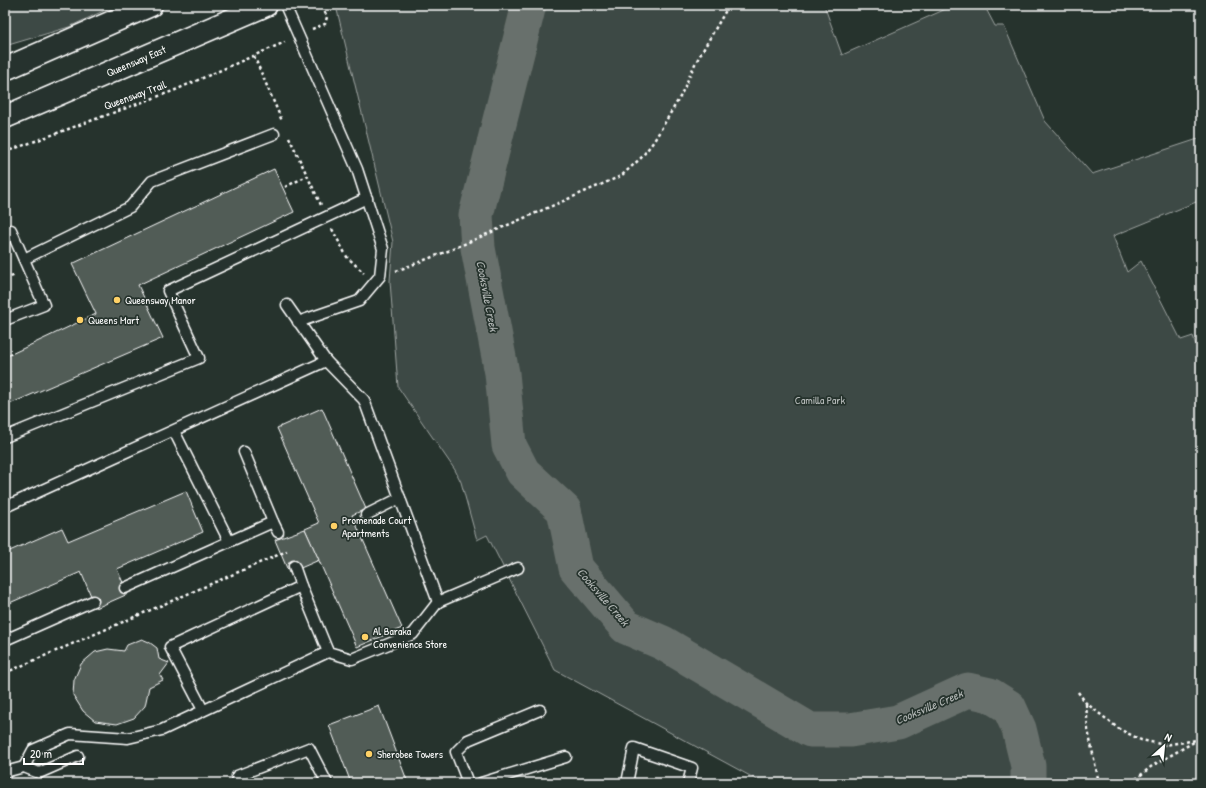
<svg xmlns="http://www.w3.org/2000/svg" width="1206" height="788" font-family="'Patrick Hand',sans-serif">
	<rect width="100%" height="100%" fill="#26332d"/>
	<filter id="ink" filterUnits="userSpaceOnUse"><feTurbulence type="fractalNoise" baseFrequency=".025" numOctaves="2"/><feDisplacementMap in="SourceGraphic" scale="8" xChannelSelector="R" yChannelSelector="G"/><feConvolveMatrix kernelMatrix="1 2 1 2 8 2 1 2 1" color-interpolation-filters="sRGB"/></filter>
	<g filter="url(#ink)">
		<g fill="#3e4944" stroke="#9ea4a2">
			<polygon points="5,5 116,5 69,27 5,46"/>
			<polygon points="824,5 842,55 955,5 984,5 995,26 1004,26 1045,121 1092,174 1201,138 1201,200 1113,236 1127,272 1141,261 1181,340 1193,336 1201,361 1201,783 763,783 555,670 487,535 477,540 461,482 455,470 398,387 390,281 393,242 336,6"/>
		</g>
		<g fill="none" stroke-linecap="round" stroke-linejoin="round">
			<polyline stroke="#67706c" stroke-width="35" points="529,5 476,215 478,248 502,373 509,445 523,472 564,510 576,568 626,627 663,643 810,730 850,730 898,722 968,690 990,695 1009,707 1019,729 1028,766 1028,783"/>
		</g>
		<g fill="#515c57" stroke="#fff">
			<polygon points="274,169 294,212 138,285 163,338 5,406 5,357 96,314 72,264"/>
			<polygon points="322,408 366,509 352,515 402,628 357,647 305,529 319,523 277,428"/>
			<polygon points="186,491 203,532 117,569 128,594 96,608 81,572 5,605 5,553 62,528 68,541"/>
			<polygon points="305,529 319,560 289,573 275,540"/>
			<polygon points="142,639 149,642 157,648 159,659 169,663 160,675 163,680 149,687 145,706 134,718 117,724 95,721 83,711 73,695 74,680 81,664 95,652 108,649 124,651 127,645"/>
			<polygon points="379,706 408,783 351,783 329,725"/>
		</g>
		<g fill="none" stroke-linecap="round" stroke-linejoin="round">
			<g stroke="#fff" stroke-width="13">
				<g id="lane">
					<polyline points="285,5 357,169 383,249 380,276 359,301 298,322"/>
					<polyline points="24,259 130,207 152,181 274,134"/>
					<polyline points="287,305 326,361 364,400 438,602"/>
					<polyline points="5,320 44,305 11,230"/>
					<polyline points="174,431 229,541"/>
					<polyline points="5,437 199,358 168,291 367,198"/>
					<polyline points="5,507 326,361"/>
					<polyline points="366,515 400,498"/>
					<polyline points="273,522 278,532"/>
					<polyline points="294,566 301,586"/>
					<polyline points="125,588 273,522 244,452"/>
					<polyline points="5,640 93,601"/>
					<polyline points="328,652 352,659 413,634 438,602 518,568"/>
					<polyline points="24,767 33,750 70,734 128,738 162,730 328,652 301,586 170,647 203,710"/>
					<polyline points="5,772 24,767 39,773 78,756"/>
					<polyline points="240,783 237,776 309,748 327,783"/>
					<polyline points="468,783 456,752 468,740 540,710"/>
					<polyline points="481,783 566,757"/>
					<polyline points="627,783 634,748 692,768 688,783"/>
				</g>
			</g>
			<g stroke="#fff" stroke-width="25">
				<g id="secondary">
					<polyline points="5,69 151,5"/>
					<polyline points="5,117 266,5"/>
				</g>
			</g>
			<g stroke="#fff" stroke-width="2.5" stroke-dasharray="3 3" stroke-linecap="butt">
				<polyline points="312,29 325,24 327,17 322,5"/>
				<polyline points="254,56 282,121"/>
				<polyline points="289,137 321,205"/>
				<polyline points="5,152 173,91 285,42"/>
				<polyline points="285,187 307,176"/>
				<polyline points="332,229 347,257 364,273"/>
				<polyline points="396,271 448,251 621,176 641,158 654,141 680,97 695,64 729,5"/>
				<polyline points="5,279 16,275"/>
				<polyline points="5,673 287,551"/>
				<polyline points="1078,692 1086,703 1119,729 1141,740 1165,745 1197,740"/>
				<polyline points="1086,704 1088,730 1099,783"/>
				<polyline points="1131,783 1152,766 1201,738"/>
			</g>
			<use href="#lane" stroke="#26332d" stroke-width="10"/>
			<use href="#secondary" stroke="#26332d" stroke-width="22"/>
		</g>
	</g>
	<g fill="#ffd166" stroke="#26332d" stroke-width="1.5">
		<circle cx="117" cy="300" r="4"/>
		<circle cx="80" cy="320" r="4"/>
		<circle cx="334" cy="526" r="4"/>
		<circle cx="365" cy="637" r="4"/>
		<circle cx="369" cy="754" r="4"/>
	</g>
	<g text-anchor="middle" stroke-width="3.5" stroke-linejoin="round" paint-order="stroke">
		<g font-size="11" fill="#fff" stroke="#26332d">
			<text transform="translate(136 61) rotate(-23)" y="4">Queensway East</text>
			<text transform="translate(135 95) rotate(-20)" y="4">Queensway Trail</text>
		</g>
		<g font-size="11" fill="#fff" stroke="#26332d" text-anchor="start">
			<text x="125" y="304">Queensway Manor</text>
			<text x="88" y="324">Queens Mart</text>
			<text x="342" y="524">Promenade Court<tspan x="342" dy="13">Apartments</tspan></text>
			<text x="373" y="635">Al Baraka<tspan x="373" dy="13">Convenience Store</tspan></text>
			<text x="377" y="758">Sherobee Towers</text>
		</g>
		<g font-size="11" fill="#bbbfbe" stroke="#26332d">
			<text x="820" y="404">Camilla Park</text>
		</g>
		<g font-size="12" font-style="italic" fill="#b3b8b6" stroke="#26332d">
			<text transform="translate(487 296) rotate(79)" y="4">Cooksville Creek</text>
			<text transform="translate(603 597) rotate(49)" y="4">Cooksville Creek</text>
			<text transform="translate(929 707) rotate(-23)" y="4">Cooksville Creek</text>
		</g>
	</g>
	<rect width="1206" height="788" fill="none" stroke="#26332d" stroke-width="20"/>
	<rect x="10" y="10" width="1186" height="768" fill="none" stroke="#fff" stroke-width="1.5" filter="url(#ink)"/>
	<g transform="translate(1164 746) rotate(27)" stroke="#26332d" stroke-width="3" paint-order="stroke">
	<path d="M0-3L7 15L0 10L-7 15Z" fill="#ffffff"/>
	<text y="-6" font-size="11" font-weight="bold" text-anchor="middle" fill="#ffffff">N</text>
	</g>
	<path d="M24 758v6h59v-6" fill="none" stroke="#ffffff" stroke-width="2"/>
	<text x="30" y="758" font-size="12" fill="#ffffff" stroke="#26332d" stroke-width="3" paint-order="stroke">20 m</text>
</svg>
